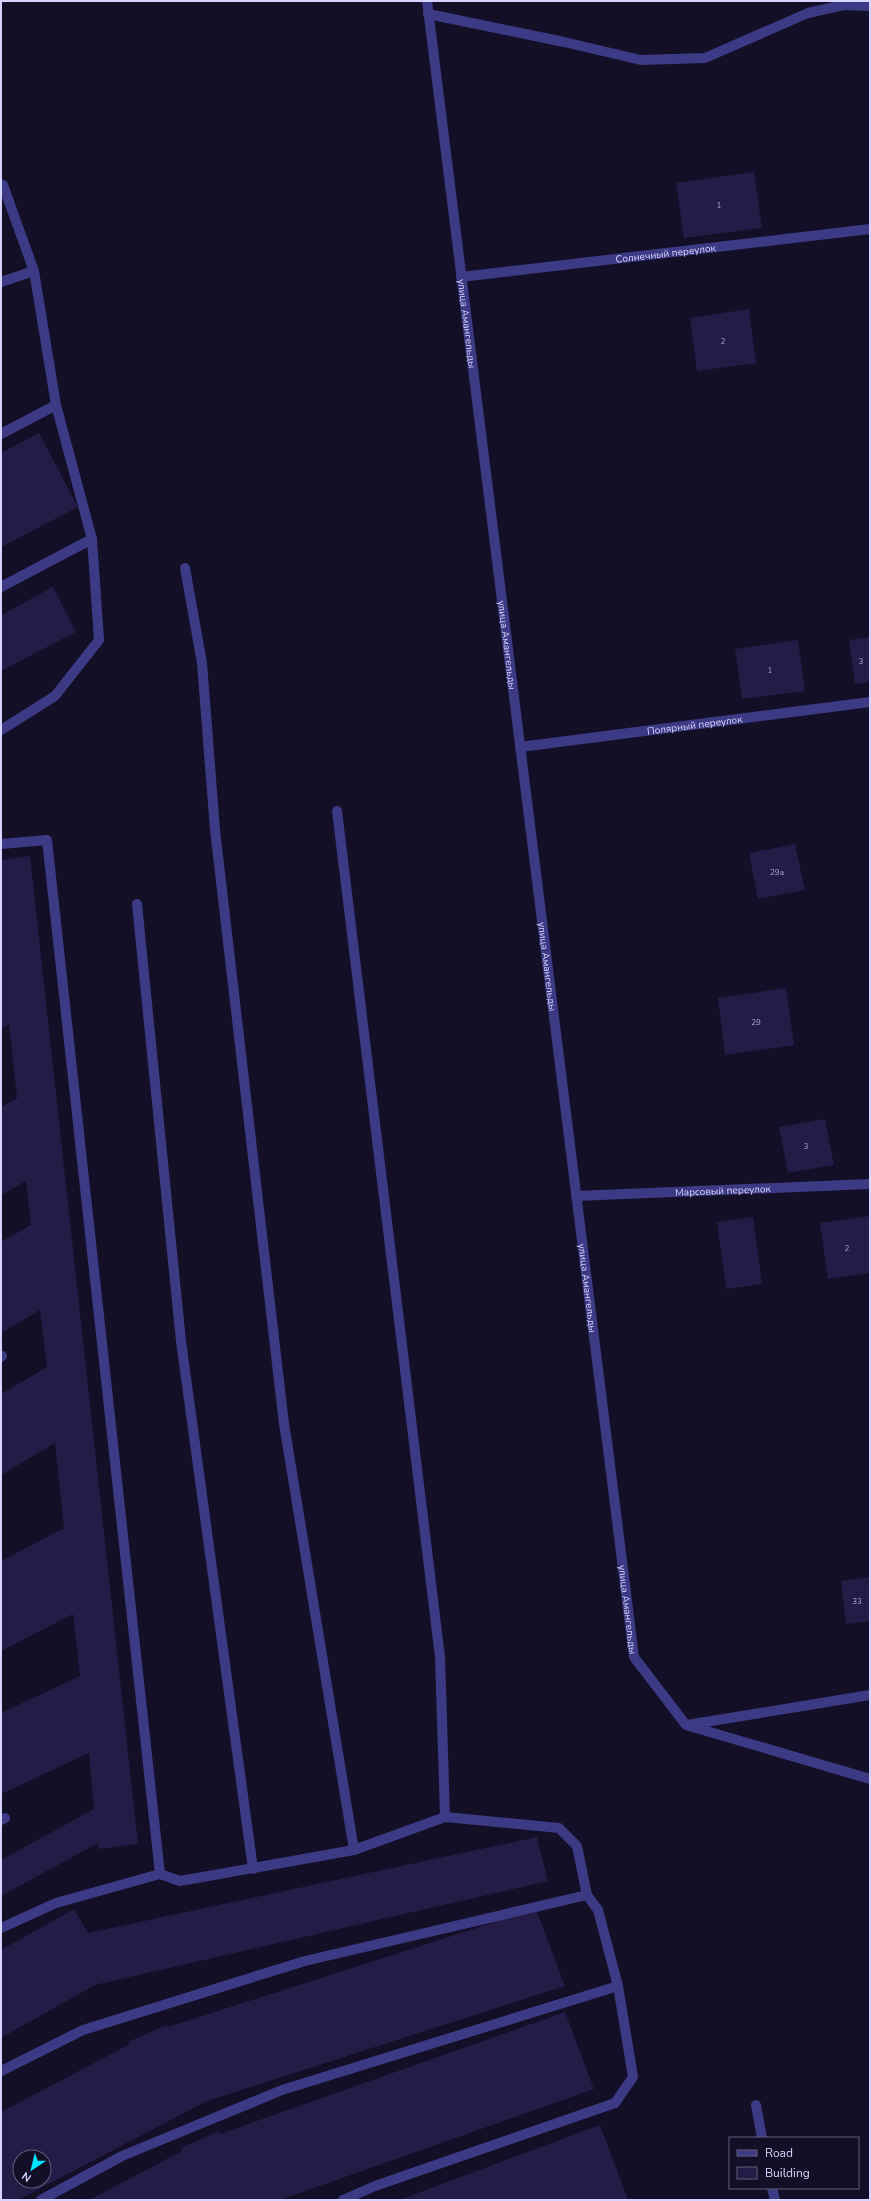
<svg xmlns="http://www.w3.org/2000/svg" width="871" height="2201" font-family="'Nunito Sans',sans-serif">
	<rect width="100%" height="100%" fill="#130f26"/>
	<g fill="#241b47" fill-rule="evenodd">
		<polygon points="754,172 762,228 684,238 676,183"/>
		<polygon points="749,309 756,363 697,371 690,318"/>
		<polygon points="39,433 78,507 1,547 1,453"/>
		<polygon points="53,587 76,632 1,671 1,615"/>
		<polygon points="870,637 870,682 855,684 849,640"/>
		<polygon points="798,640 805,691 742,699 735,649"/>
		<polygon points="795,844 805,890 758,899 749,853"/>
		<polygon points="30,856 138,1844 99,1849 98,1843 1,1896 1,1860 94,1809 89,1753 1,1794 1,1713 80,1676 73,1614 1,1651 1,1561 64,1528 55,1443 1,1475 1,1394 47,1367 40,1310 1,1333 1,1242 31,1225 26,1181 1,1195 1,1107 17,1098 9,1024 1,1029 1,860"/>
		<polygon points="786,988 794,1045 725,1055 718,998"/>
		<polygon points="825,1119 834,1165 788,1173 779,1127"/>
		<polygon points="870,1216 870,1273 828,1279 820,1223"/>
		<polygon points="753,1217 762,1284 726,1289 717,1222"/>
		<polygon points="870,1577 870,1621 846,1624 841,1581"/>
		<polygon points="537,1837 548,1881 95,1985 1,2038 1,1950 74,1909 88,1933"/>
		<path d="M536 1909 565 1986 207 2101 18 2200H1V2112L130 2044 128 2042 166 2025 168 2027ZM20 2157H44V2181H20Z"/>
		<polygon points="565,2012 594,2089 280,2200 89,2200 182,2151 181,2148 219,2131 220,2134"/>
		<polygon points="600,2125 628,2200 399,2200"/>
	</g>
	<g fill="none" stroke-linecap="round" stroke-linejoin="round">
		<g stroke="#3d3a85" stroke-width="10">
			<polyline points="428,14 564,42 641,60 705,58 808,13 844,5 870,6"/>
			<polyline points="1,185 3,185 34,271 56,405 92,539 99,640 55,696 1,730"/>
			<path id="s1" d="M461 277 870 229"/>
			<polyline points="1,282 34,271"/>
			<polyline points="1,434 56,405"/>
			<polyline points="185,568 202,663 215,830 284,1424 354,1850"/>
			<polyline points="1,587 92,539"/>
			<path id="s2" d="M520 747 870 702"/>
			<polyline points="337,811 440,1657 445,1817"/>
			<polyline points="1,844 47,840 160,1874"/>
			<polyline points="137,904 181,1341 253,1869"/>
			<path id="s3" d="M576 1196 870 1184"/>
			<polyline points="1,1357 2,1356"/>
			<polyline points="687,1725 870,1695"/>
			<polyline points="1,1820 5,1818"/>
			<polyline points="1,1928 56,1903 160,1874 180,1881 354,1850 445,1817 559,1828 577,1846 587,1895 598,1910 618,1986 633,2077 615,2103 375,2186 343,2200"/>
			<polyline points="1,2071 83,2030 305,1961 587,1895"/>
			<polyline points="41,2200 122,2156 282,2090 618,1986"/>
		</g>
		<g stroke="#3d3a85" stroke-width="10">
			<polyline points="756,2105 762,2138"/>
			<polyline points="772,2188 775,2200"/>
		</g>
		<path stroke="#3d3a85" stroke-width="10" id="s4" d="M427 1 634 1657 686 1725 870 1779"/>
	</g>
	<g text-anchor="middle" stroke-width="4" stroke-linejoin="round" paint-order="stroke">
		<g font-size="8" fill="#aca6d1">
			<text x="719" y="208">1</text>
			<text x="723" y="344">2</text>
			<text x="861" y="664">3</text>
			<text x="770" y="673">1</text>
			<text x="777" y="875">29а</text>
			<text x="756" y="1025">29</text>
			<text x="806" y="1149">3</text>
			<text x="847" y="1251">2</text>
			<text x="857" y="1604">33</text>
		</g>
		<g font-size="10" fill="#d9d4ff" stroke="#130f26">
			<text dy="4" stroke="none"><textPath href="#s1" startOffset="206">Солнечный переулок</textPath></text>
			<text dy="4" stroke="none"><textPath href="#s4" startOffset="325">улица Амангельды</textPath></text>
			<text dy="4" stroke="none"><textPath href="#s4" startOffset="649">улица Амангельды</textPath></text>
			<text dy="4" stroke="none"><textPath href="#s2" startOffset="176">Полярный переулок</textPath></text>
			<text dy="4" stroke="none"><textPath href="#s4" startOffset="973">улица Амангельды</textPath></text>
			<text dy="4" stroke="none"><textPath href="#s3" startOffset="147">Марсовый переулок</textPath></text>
			<text dy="4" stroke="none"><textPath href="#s4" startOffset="1297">улица Амангельды</textPath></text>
			<text dy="4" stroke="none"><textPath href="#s4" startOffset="1621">улица Амангельды</textPath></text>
		</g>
	</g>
	<rect width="871" height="2201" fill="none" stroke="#d9d4ff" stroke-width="4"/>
	<rect x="729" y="2137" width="130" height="52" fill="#130f26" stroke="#625e7d"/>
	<rect x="737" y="2150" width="20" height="6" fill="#3d3a85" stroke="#625e7d"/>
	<text x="765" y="2157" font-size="12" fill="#d9d4ff">Road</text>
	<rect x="737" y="2167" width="20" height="12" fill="#241b47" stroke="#625e7d"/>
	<text x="765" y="2177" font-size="12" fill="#d9d4ff">Building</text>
	<g transform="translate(32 2169) rotate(215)"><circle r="19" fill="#130f26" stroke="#625e7d"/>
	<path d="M0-3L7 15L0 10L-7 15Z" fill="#00e5ff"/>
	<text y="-6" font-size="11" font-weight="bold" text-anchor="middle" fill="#d9d4ff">N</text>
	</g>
</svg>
